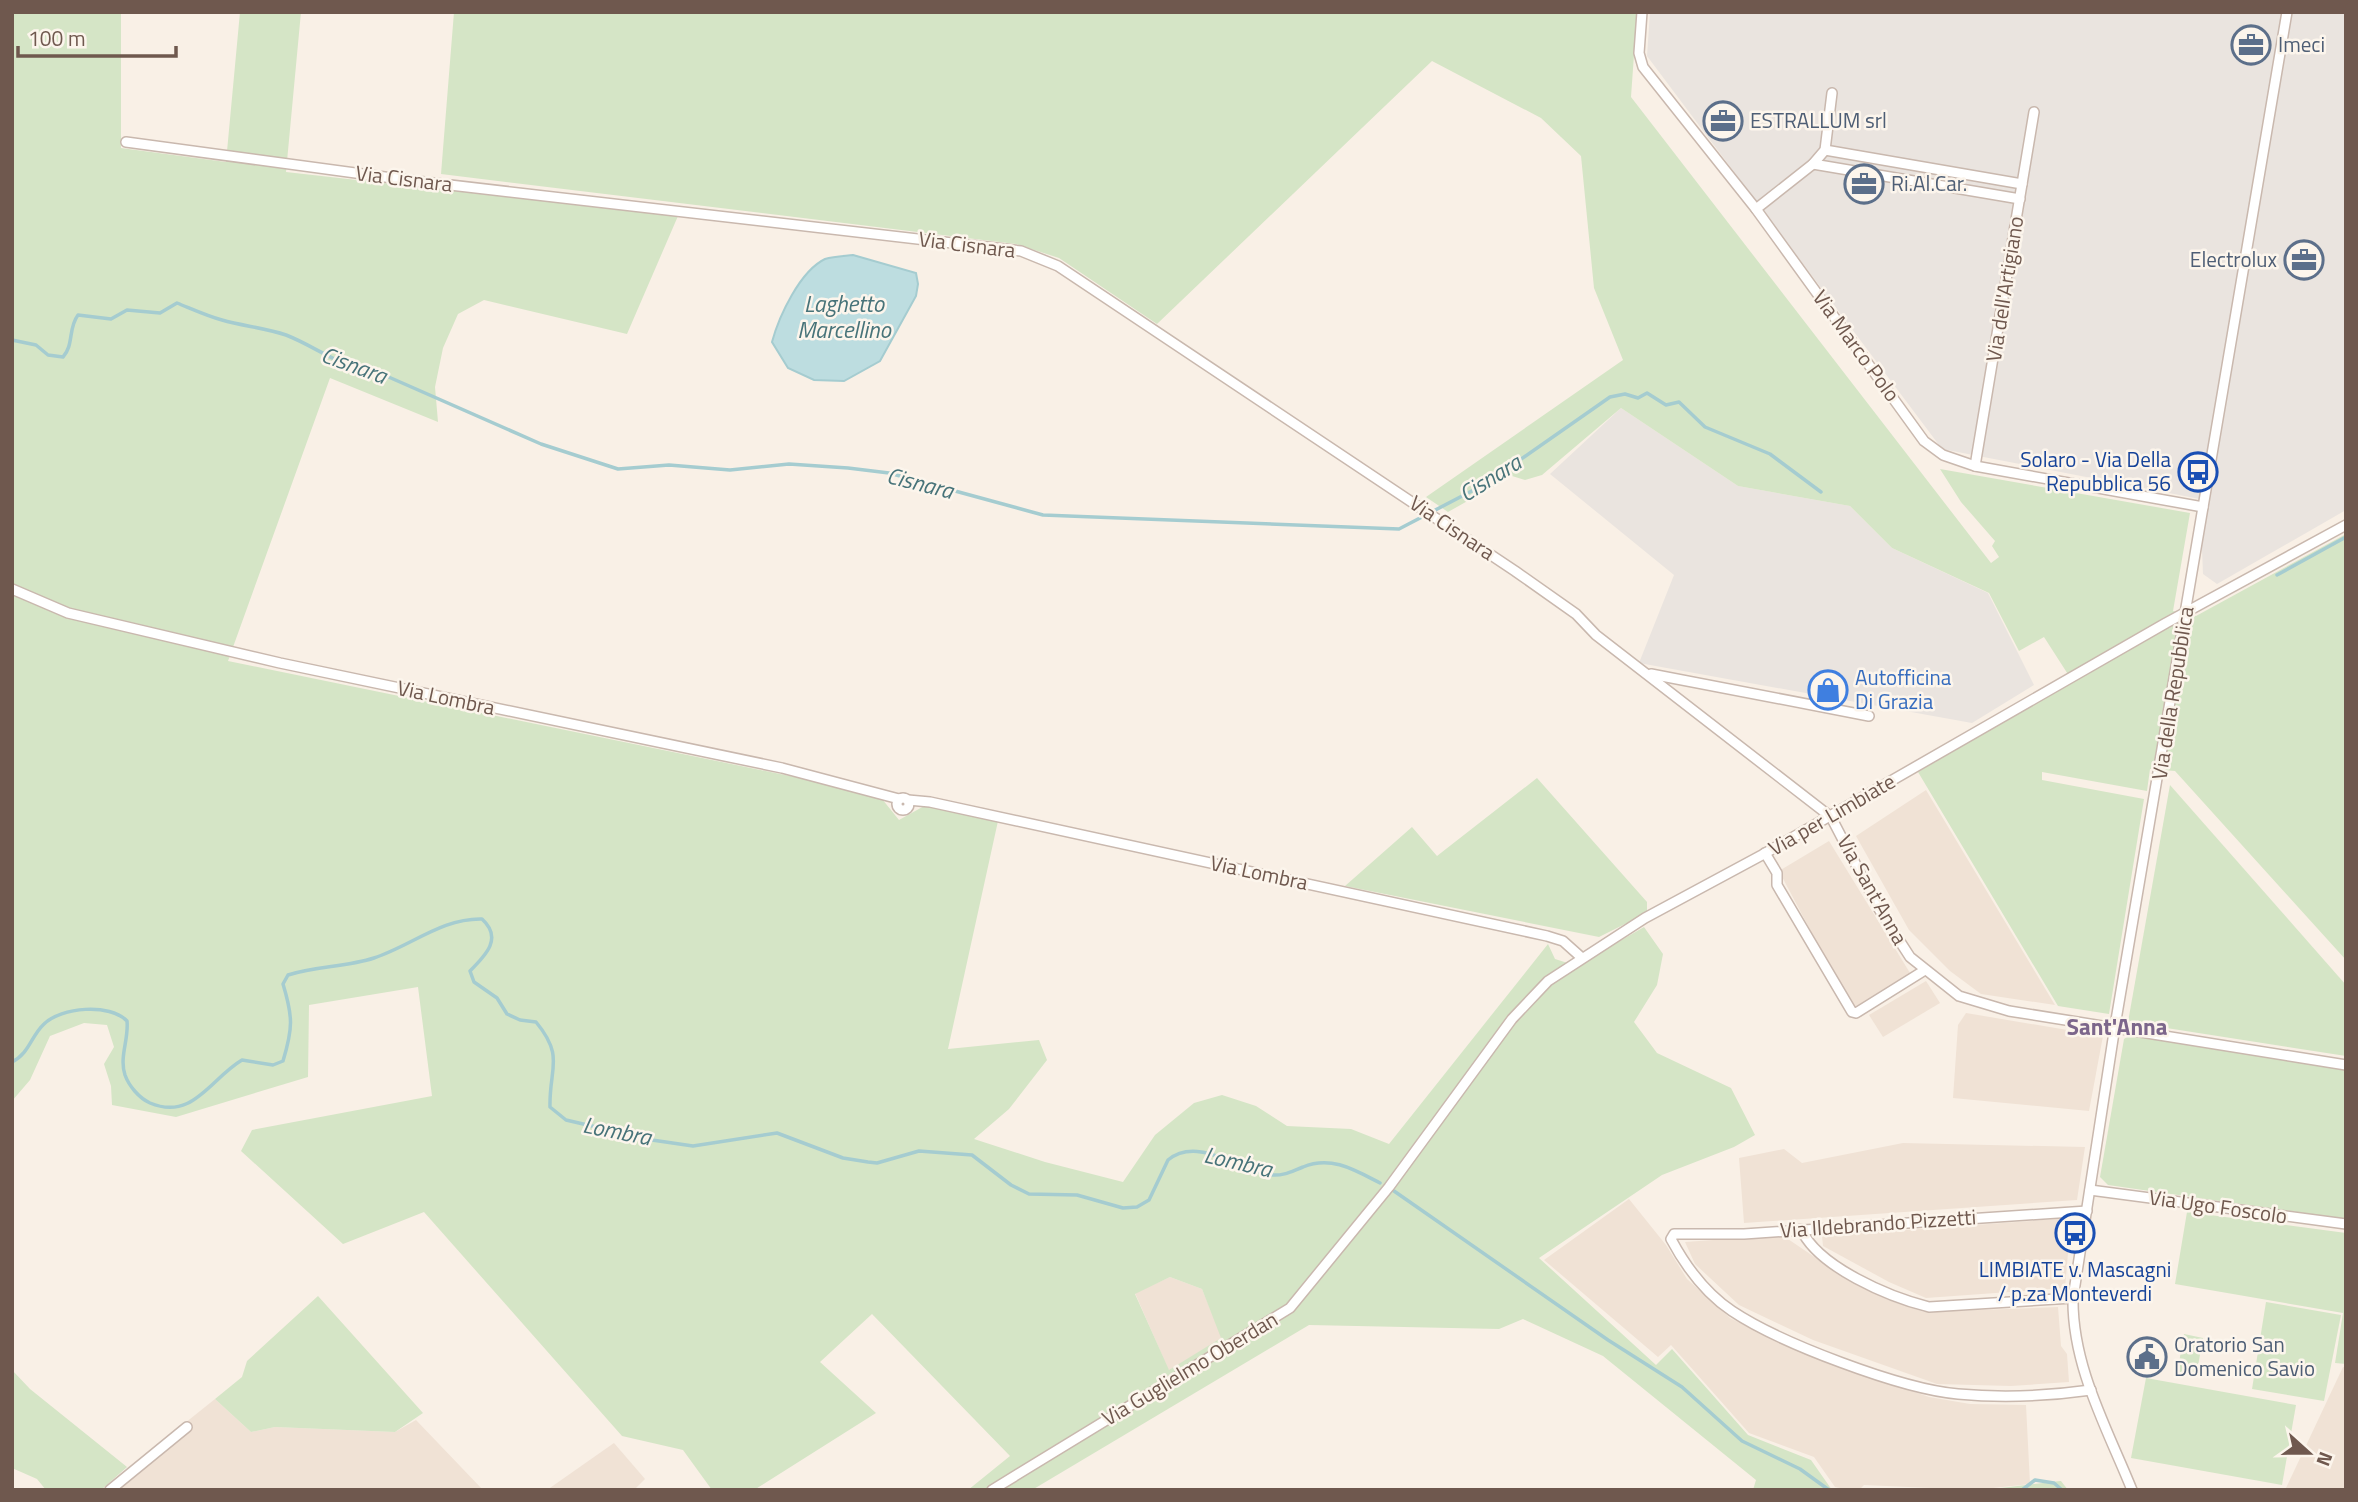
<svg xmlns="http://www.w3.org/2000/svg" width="2358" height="1502" font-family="'Titillium Web',sans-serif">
	<rect width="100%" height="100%" fill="#f9f0e6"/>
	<g fill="#f0e2d5">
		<polygon points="1926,790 2055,1005 1981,994 1950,971 1909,930 1856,836"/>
		<polygon points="1829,841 1910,973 1852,1009 1779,871"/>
		<polygon points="1926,981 1940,1003 1883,1037 1869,1015"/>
		<polygon points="1966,1013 2103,1036 2089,1111 1953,1098 1958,1025"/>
		<polygon points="1903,1143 2085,1147 2077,1200 1744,1223 1739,1158 1784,1149 1802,1163"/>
		<polygon points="1629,1199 1666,1245 1687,1279 1730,1318 1788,1347 1929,1397 1970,1404 2026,1405 2030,1484 1975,1490 1864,1485 1859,1490 1849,1490 1835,1487 1814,1457 1749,1433 1671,1345 1658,1357 1544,1260"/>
		<polygon points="2071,1218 2065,1288 1926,1298 1889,1282 1823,1246 1822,1236"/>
		<polygon points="1782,1235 1850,1281 1888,1300 1924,1312 2058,1307 2061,1346 2067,1354 2069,1382 2011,1386 1937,1384 1813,1340 1739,1305 1695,1264 1685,1242"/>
		<polygon points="1170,1277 1202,1289 1222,1338 1169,1371 1135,1293"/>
		<polygon points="2343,1367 2346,1368 2346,1490 2285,1490"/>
		<polygon points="215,1399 251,1432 275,1427 395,1432 416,1420 483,1490 119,1490 189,1428 185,1423"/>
		<polygon points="614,1443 645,1479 634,1490 547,1490"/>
	</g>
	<g fill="#eae4df">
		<polygon points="1650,12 2346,12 2346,510 2217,584 2203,574 2200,499 1942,449 1647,56"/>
		<polygon points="1621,408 1738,486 1850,506 1892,548 1988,593 2034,685 1972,723 1639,663 1674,575 1550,474"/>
	</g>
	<g fill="#d5e5c6" fill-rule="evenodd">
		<path d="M12 12H121V148L226 162 240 12H301L286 172 678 216 627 334 484 300 458 314 443 348 435 387 438 422 330 378 228 661 878 794 899 820 926 805 998 821 948 1049 1039 1040 1047 1060 1009 1109 974 1139 1045 1162 1123 1182 1155 1135 1194 1103 1222 1095 1256 1106 1287 1126 1351 1129 1389 1144 1548 944 1555 959 1577 966 1644 927 1663 954 1657 985 1634 1022 1657 1053 1731 1088 1755 1135 1734 1147 1662 1175 1539 1258 1656 1365 1672 1349 1748 1435 1811 1460 1832 1490H1753L1756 1480 1603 1356 1523 1319 1499 1329 1309 1325 1032 1490H968L1010 1456 872 1314 820 1362 876 1413 754 1490H712L683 1450 622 1436 424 1212 343 1244 241 1151 252 1130 432 1096 418 987 309 1005 308 1077 176 1117 112 1105 111 1086 104 1064 114 1047 107 1025 84 1023 50 1036 30 1080 12 1101ZM1170 1277 1202 1289 1221 1338 1169 1370 1135 1294Z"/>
		<polygon points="454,12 1637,12 1631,97 1991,563 1999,557 1992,546 1995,541 1961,502 1940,469 2190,513 2173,611 2196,616 2346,534 2346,960 2175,771 2150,769 2147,791 2042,772 2042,780 2144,799 2109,1014 2058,1006 1918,772 2071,679 2044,637 2019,651 1989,593 1892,548 1850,506 1738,486 1621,408 1542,475 1525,480 1512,476 1448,512 1426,497 1623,360 1594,288 1581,156 1541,118 1432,61 1157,324 1059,258 1016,244 441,174"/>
		<polygon points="1537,778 1647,902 1647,913 1599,937 1345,886 1412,827 1437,856"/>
		<polygon points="2170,785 2346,985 2346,1056 2128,1022"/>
		<polygon points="2130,1035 2346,1070 2346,1219 2108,1185 2100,1177 2124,1039"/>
		<polygon points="2187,1212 2346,1233 2346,1364 2335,1363 2343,1313 2175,1284"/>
		<polygon points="318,1296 423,1413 395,1432 275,1427 251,1432 215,1399 242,1377 247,1361"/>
		<polygon points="2266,1302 2341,1315 2324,1401 2252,1389"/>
		<polygon points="2184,1334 2203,1338 2196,1377 2177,1374"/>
		<polygon points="12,1370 30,1389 127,1467 101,1490 46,1490 37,1479 12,1468"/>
		<polygon points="2146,1378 2296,1405 2282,1485 2131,1458"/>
		<polygon points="2061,1481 2068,1490 1984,1490 2060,1481"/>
	</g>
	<path fill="#bddde0" stroke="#a5ccd0" stroke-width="2" d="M853 255 916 273 918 284 916 296 880 361 844 381 814 380 788 368 772 342C779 316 800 271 825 259 834 256 844 256 853 255Z"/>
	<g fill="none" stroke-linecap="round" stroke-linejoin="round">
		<g stroke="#a5ccd0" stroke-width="3.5">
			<path d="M12 340 36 345 48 355 63 357C74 345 68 328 78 315L111 319 127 310 160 313 177 303C192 309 207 316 222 320 243 326 265 328 286 335 317 347 340 368 375 371L541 444 618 469 669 465 730 470 789 464 848 468 889 473 1043 515 1399 529 1487 483 1610 397 1625 394 1638 398 1647 393 1666 405 1679 402 1705 427 1770 454 1821 492"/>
			<polyline points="2277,575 2346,537"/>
			<path d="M12 1062C29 1054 31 1036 44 1024 61 1007 110 1003 127 1021 129 1039 119 1057 125 1075 129 1086 139 1098 150 1103 193 1121 210 1079 242 1060L273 1065 283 1061C293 1028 293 1017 283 984L288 975C316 966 347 967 374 958 411 946 442 918 482 919 503 938 486 955 470 971L474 982 497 998 507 1014 520 1020 536 1022C565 1057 549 1068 550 1107L566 1120 652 1140 693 1146 777 1133 843 1158 868 1162 877 1163 919 1151 972 1155 1011 1185 1029 1194 1077 1195 1123 1208 1137 1207 1149 1200 1168 1160C1198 1135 1240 1171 1272 1175 1284 1176 1292 1171 1303 1167 1331 1155 1355 1170 1380 1183"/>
			<polyline points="1394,1191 1608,1340 1682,1387 1742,1441 1800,1469 1829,1490"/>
			<polyline points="2022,1490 2035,1480 2054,1483 2062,1490"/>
		</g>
		<g stroke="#c9b8ae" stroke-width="12">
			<g id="minor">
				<polyline points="1642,12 1639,53 1643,67 1756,209 1924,441 1943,455 1975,466 2203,507"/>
				<polyline points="126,142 407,180 1021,251 1058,266 1515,571 1576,614 1596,635 1831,817 1879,909 1910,957 1959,996 2009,1011 2346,1065"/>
				<polyline points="1825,150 2022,184"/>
				<polyline points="1813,164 2020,199"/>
				<polyline points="1756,209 1813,164 1825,150 1832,93"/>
				<polyline points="1975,466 2034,112"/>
				<polyline points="12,589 68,613 280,663 782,768 899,799"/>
				<polyline points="1651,674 1869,716"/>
				<circle cx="903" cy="804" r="6"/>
				<polyline points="908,800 930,802 1547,936 1563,941 1582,958"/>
				<polyline points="1765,853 1777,873 1777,885 1852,1012 1856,1013 1925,970"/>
				<polyline points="2090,1190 2346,1224"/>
				<path d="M2087 1211 1744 1234H1674L1671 1239C1686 1267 1705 1293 1732 1311 1780 1343 1901 1389 1958 1394 2001 1398 2048 1396 2091 1390"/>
				<path d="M1801 1229C1818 1267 1889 1297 1929 1307L2073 1298"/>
				<polyline points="110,1490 187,1427"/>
				<polyline points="992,1490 1290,1308 1389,1187 1512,1019 1548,981 1645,918 1762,855 2166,623 2346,525"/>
				<path d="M2132 1490C2107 1428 2072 1366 2073 1298L2115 1026 2287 12"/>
			</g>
		</g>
		<use href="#minor" stroke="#fff" stroke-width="9"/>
	</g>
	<defs>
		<g id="office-ring" transform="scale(2.0125)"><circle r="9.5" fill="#fcf5ec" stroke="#5c6f8a" stroke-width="1.5"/><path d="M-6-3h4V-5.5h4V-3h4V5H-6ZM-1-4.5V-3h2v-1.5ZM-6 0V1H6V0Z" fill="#5c6f8a"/></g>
		<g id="bus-ring" transform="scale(2.0125)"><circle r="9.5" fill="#fcf5ec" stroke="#1a4fb4" stroke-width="1.5"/><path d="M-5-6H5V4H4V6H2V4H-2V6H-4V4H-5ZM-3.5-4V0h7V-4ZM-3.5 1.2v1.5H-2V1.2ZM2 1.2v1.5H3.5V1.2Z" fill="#1a4fb4"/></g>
		<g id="shop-ring" transform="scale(2.0125)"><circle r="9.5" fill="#fcf5ec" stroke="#3f7fe0" stroke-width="1.5"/><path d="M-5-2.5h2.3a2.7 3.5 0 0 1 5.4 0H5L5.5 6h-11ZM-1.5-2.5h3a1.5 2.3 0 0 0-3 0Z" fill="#3f7fe0"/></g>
		<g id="civic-ring" transform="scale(2.0125)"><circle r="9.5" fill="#fcf5ec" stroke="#5c6f8a" stroke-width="1.5"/><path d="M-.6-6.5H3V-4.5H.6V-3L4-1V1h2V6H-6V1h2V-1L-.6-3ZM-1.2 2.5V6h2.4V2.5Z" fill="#5c6f8a"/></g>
	</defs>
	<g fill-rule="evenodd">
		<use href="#office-ring" x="2251" y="45"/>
		<use href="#office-ring" x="1723" y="121"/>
		<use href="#office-ring" x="1864" y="184"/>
		<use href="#office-ring" x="2304" y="260"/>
		<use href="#bus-ring" x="2198" y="472"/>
		<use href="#shop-ring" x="1828" y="690"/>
		<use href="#bus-ring" x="2075" y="1233"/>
		<use href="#civic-ring" x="2147" y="1357"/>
	</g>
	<g text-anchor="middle" stroke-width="5" stroke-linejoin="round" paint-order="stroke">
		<g font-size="21" fill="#4e5e75" stroke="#fcf5ec" text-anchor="start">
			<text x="2278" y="52">Imeci</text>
			<text x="1750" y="128">ESTRALLUM srl</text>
			<text x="1891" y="191">Ri.Al.Car.</text>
			<text x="2277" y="267" text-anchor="end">Electrolux</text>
			<text x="2174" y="1352">Oratorio San<tspan x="2174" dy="24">Domenico Savio</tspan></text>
		</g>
		<g font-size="21" fill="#6f584e" stroke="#fcf5ec">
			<text transform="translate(404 179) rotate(7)" y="7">Via Cisnara</text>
			<text transform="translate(967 245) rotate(7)" y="7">Via Cisnara</text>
			<text transform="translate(2005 289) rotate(-81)" y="7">Via dell'Artigiano</text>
			<text transform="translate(1856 346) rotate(54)" y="7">Via Marco Polo</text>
			<text transform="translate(1452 528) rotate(34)" y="7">Via Cisnara</text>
			<text transform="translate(2173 693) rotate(-81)" y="7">Via della Repubblica</text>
			<text transform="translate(446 698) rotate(12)" y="7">Via Lombra</text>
			<text transform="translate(1832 815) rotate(-30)" y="7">Via per Limbiate</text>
			<text transform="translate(1259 873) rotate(12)" y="7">Via Lombra</text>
			<text transform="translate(1872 890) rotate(61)" y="7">Via Sant'Anna</text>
			<text transform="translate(2218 1207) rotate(8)" y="7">Via Ugo Foscolo</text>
			<text transform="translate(1878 1224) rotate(-4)" y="7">Via Ildebrando Pizzetti</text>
			<text transform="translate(1190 1369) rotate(-31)" y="7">Via Guglielmo Oberdan</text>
		</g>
		<g font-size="21" fill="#164399" stroke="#fcf5ec" text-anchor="end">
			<text x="2171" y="467">Solaro - Via Della<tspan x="2171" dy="24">Repubblica 56</tspan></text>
			<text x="2075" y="1277" text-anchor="middle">LIMBIATE v. Mascagni<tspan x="2075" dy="24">/ p.za Monteverdi</tspan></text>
		</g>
		<g font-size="21" fill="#366cbe" stroke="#fcf5ec" text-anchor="start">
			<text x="1855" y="685">Autofficina<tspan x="1855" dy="24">Di Grazia</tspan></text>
		</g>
		<g font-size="23" font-style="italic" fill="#477379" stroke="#fcf5ec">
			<text x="844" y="312">Laghetto<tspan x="844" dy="26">Marcellino</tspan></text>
			<text transform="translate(354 365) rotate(20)" y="8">Cisnara</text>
			<text transform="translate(1490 478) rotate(-32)" y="8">Cisnara</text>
			<text transform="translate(920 483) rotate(14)" y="8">Cisnara</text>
			<text transform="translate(617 1131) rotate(11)" y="8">Lombra</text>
			<text transform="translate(1238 1162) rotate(13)" y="8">Lombra</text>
		</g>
		<g font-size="23" font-weight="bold" fill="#7c668b" stroke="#fcf5ec">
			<text x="2117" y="1035">Sant'Anna</text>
		</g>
	</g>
	<rect width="2358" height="1502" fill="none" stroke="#6f584e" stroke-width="28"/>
	<g transform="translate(2309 1453) rotate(111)" stroke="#fcf5ec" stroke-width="5" paint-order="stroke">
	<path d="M0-5L12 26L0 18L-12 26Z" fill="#6f584e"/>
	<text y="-10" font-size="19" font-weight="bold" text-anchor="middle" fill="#6f584e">N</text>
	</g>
	<path d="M18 46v10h158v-10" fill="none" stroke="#6f584e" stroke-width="3.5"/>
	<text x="28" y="46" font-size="21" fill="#6f584e" stroke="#fcf5ec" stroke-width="5" paint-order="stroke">100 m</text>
</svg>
